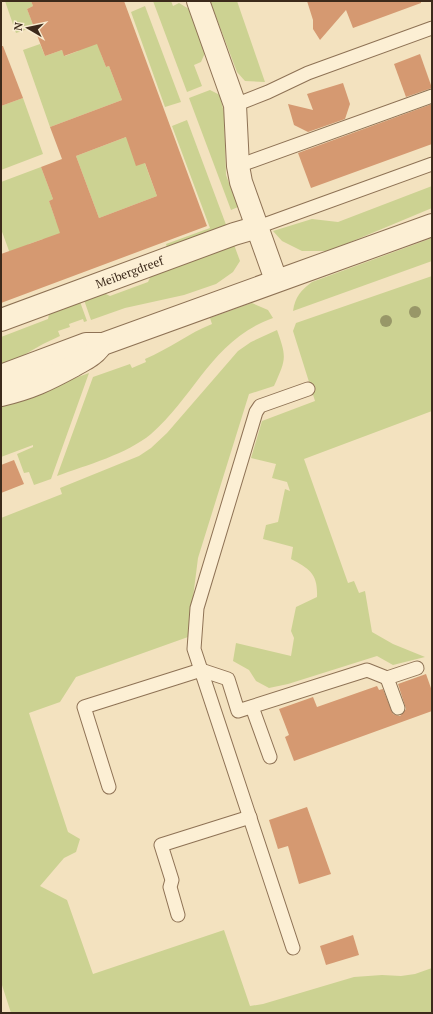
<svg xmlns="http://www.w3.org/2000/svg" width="433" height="1014" font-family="'PT Serif',serif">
	<rect width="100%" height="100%" fill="#f3e2bf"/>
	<g fill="#ccd292">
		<polygon points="5,1 31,1 33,6 27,9 34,27 16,33"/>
		<polygon points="153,1 171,1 173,6 179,3 189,9 205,53 201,62 194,65 202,86 187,92"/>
		<polygon points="210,1 237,1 265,82 245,81 237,72"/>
		<polygon points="145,6 181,102 165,107 131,12"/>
		<polygon points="98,36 101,54 106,67 109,66 122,100 50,127 23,50 40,44 45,56 62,50 65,56 78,51 76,44"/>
		<polygon points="210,90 220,95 224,113 226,175 238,207 231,210 189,98"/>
		<polygon points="23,98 43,154 1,170 1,106"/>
		<polygon points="187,120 228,230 168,251 166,244 210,228 172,126"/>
		<polygon points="134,134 157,196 99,218 76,156"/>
		<polygon points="41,167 53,199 49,201 56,221 68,239 46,247 43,239 29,244 12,259 1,229 1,182"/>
		<polygon points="432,186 432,208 329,251 302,251 282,241 273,231 312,219 338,222"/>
		<path d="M432 238V261L293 311C295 297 301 290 312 282Z"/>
		<polygon points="233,242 240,261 233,272 216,284 184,295 125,308 91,320 83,297 100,291 110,296 148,282 153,271"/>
		<path d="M432 276V411L304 459 348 583 354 581 359 593 365 591 372 632 393 644 425 657 393 665 377 656 288 684 269 688 256 681 249 670 233 661 236 643 291 656 294 638 291 631 296 607 317 597C318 574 310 569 291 559L293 547 263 539 266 525 278 522 285 489 290 491 287 482 272 478 276 464 251 458 262 421 315 401 293 331 296 323Z"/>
		<polygon points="79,299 87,321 84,322 83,319 69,324 70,327 58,331 60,336 43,344 1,368 1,337 48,319 50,310"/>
		<path d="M252 303 268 310 273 318C212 340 196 395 151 434 127 454 87 465 57 476L93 377 130 364 132 368 146 362 145 359C169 349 189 333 212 324L210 318Z"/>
		<path d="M277 330C287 358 286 359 274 386L249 394 198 558 188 637 76 677 60 702 29 713 68 832 80 839 76 852 64 858 40 886 67 900 93 974 224 930 250 1006 263 1004 354 977 382 975 401 976 415 974 432 968V1013H11L1 982V518L62 494 60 488 139 456 151 448 167 433 238 351 251 342Z"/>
		<polygon points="89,373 51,479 34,485 29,472 24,473 17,454 33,447 33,445 1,457 1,405"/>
	</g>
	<g fill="#d59971" fill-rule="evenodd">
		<path d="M31 1H124L207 226 1 303V254L60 233 49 201 53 199 41 167 62 159 50 127 122 100 109 66 106 67 97 44 64 56 62 50 45 56 27 9 33 6ZM126 137 136 166 145 163 157 196 99 218 76 156Z"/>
		<polygon points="307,1 421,1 421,3 353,28 346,10 320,40 313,29 313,20"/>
		<polygon points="1,46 3,46 23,98 1,106"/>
		<polygon points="420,54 432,88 406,97 394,64"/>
		<polygon points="343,83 350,104 345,119 308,132 294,125 288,104 313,110 307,94"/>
		<polygon points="432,104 432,144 311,188 298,153"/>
		<polygon points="14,460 24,484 1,493 1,465"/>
		<polygon points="426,674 432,691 432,711 294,761 285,737 289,735 279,709 313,697 317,707 377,686 379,690 383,689 393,714 400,716 406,709 398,684"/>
		<polygon points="307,807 331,874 299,884 288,846 278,849 269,820"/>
		<polygon points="353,935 359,955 326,965 320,946"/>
	</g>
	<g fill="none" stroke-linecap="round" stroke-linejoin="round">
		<g stroke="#8e7255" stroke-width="15">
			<g id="service">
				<polyline points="235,105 268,92 308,73 432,28"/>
				<polyline points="238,166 432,96"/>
				<polyline points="258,227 432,164"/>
				<polyline points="252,707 270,757"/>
				<polyline points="398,708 387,678 417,668"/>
				<polyline points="109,787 84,707 201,670 228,679 238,711 367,670 387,678"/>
				<polyline points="178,915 170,887 172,880 161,845 250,817"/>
				<polyline points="293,948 194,649 197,608 256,412 260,406 308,389"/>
			</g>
		</g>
		<g stroke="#8e7255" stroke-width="24">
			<g id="minor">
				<polyline points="198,1 235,105 238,166 241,182 276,280"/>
				<path id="s1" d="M1 320 234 234 258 227"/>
			</g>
		</g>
		<g stroke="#8e7255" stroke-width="24">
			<g id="tertiary">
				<polyline points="1,376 86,344 103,344 432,225"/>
				<path d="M1 395C31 388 47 380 73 366 83 360 92 357 99 348"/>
			</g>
		</g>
		<use href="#service" stroke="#fcefd4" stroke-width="13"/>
		<use href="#minor" stroke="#fcefd4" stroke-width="22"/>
		<use href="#tertiary" stroke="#fcefd4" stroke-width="22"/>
	</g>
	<g fill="#989768">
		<circle cx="415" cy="312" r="6"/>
		<circle cx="386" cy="321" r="6"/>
	</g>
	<g text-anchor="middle" stroke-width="3" stroke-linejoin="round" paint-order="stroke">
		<g font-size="12" fill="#3c2a1b" stroke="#f9ecd0">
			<text dy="4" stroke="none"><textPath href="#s1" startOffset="137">Meibergdreef</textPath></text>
		</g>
	</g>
	<rect width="433" height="1014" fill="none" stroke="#3c2a1b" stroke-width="4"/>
	<g transform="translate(28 28) rotate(279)" stroke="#f9ecd0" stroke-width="3" paint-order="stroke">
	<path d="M0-3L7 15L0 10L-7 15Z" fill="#3c2a1b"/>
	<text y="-6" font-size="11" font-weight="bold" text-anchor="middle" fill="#3c2a1b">N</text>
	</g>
</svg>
